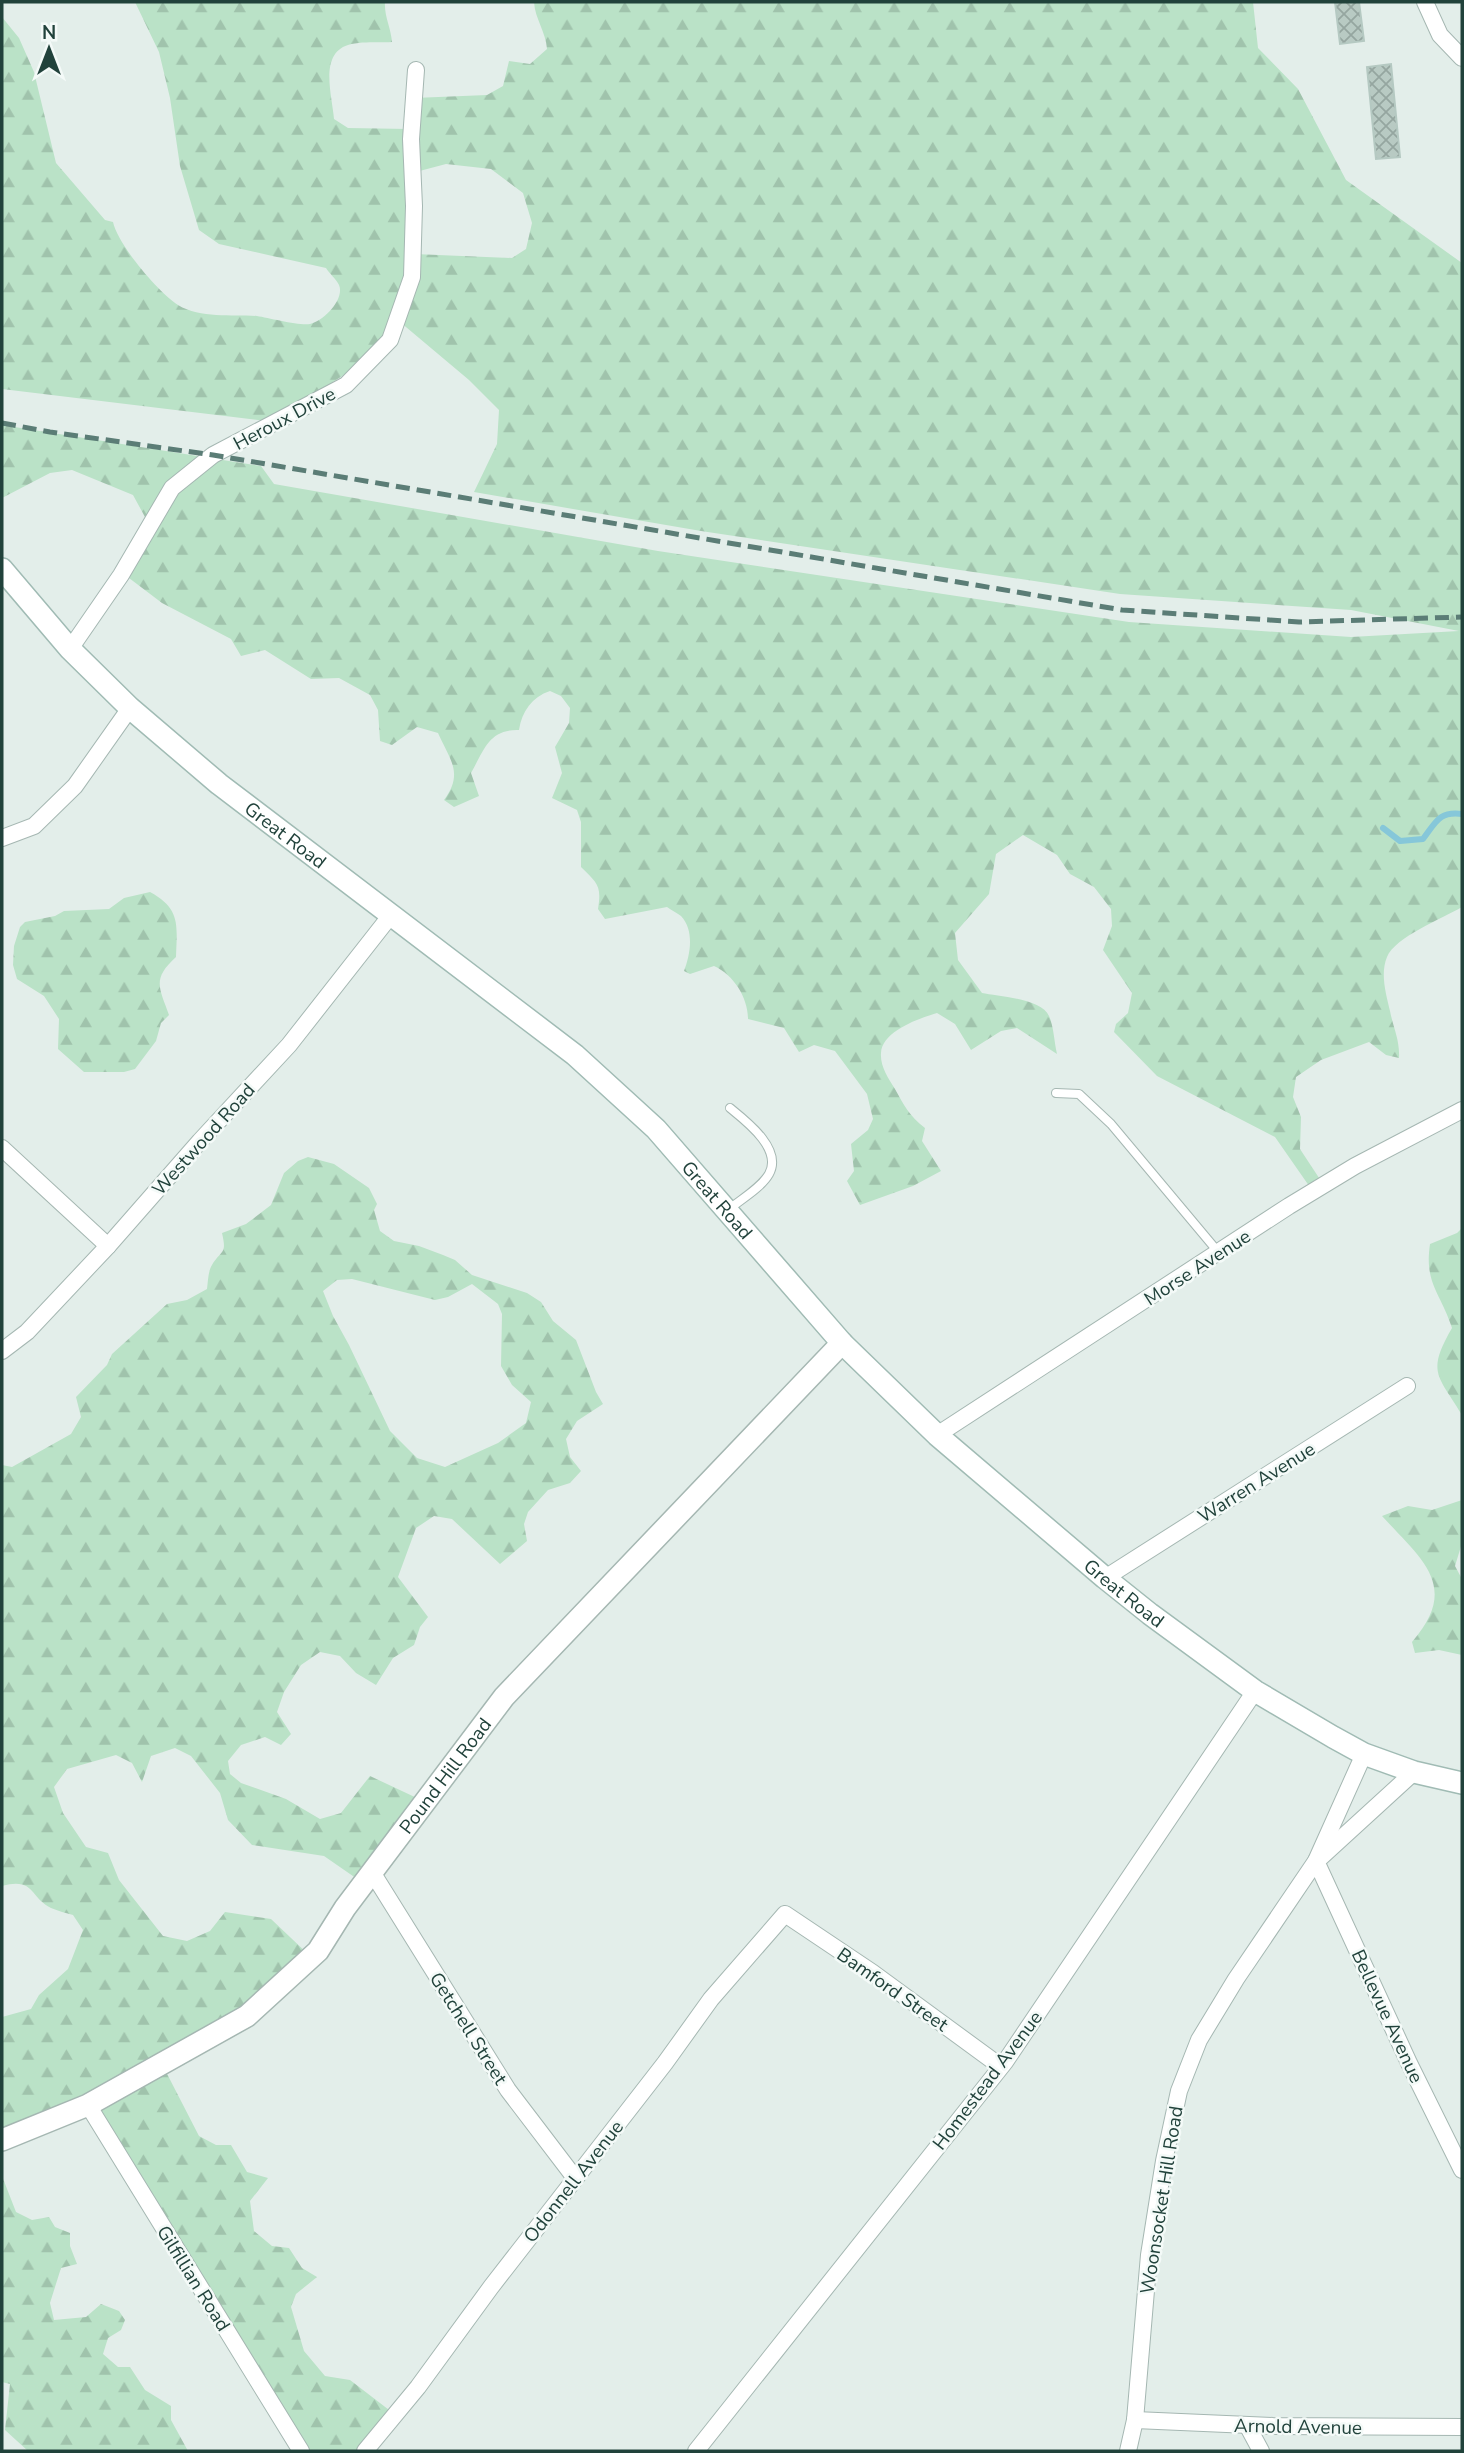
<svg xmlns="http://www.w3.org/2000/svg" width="1464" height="2453" font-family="'Nunito Sans',sans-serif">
	<defs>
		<pattern id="forest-firs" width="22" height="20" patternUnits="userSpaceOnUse" patternTransform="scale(1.75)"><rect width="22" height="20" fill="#bae2c7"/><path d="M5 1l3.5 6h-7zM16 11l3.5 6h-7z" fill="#a0c3ac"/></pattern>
		<pattern id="building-cross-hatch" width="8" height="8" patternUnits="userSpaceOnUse" patternTransform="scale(1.75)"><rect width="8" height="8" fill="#b8cac3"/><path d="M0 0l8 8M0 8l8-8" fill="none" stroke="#95a6a0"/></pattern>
	</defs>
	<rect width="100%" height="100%" fill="#e3eeea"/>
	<g fill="url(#forest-firs)" fill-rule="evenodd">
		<path d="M135 2H385C384 16 391 28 392 42 379 43 361 41 348 45 319 54 332 95 334 119L348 128 409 129 414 98 487 95 503 86 509 61 530 64 547 49C546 32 535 19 534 2H1253L1258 48 1298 89 1346 180 1462 263V907C1443 918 1395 937 1387 957 1380 974 1386 994 1390 1011 1393 1027 1400 1040 1399 1058L1386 1055 1369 1042 1321 1060 1296 1077 1293 1097 1301 1117 1300 1149 1325 1187 1314 1193 1275 1137 1157 1076 1114 1032 1116 1024 1128 1013 1132 993 1103 950 1112 926 1111 909 1094 887 1070 874 1057 855 1023 835 996 854 989 894 955 933 958 960 982 993C998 996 1042 999 1049 1016 1054 1027 1054 1042 1057 1054L1017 1028 1001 1031 971 1050 955 1024 937 1013C920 1018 882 1031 881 1053 880 1066 888 1078 895 1089 904 1105 909 1116 925 1128L922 1141 941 1171 913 1186 860 1205 847 1181 854 1171 851 1144 868 1130 873 1119 867 1094 835 1051 814 1045 799 1052 784 1028 748 1019C748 998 734 975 714 966L690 974 684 971C690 955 695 931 681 916 677 913 671 910 667 907L605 919 598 909C602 885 597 883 581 867V822L577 810 552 798 562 773 555 747 569 723 570 708 561 696 550 691C532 697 522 711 519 730 489 729 484 750 471 773L479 796 454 807 444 800C464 773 450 760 438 733L417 727 392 745 380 741 378 710 370 695 339 678 311 679 265 650 241 656 231 639 162 603 129 578 151 528 133 495 72 470 50 473 2 498V425L261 466 274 484 658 551 1129 622 1351 637 1459 631 1351 610 1120 594 701 531 474 492 497 444 499 410 469 380 400 322 371 357 298 405 266 421 2 389V17L19 38 34 72 56 163 105 220 113 222C118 245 158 292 178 305 201 319 232 314 257 316 269 318 300 326 310 324 324 321 345 299 339 285 336 279 329 273 326 268L219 244 199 230 180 166 170 98 159 52ZM446 164 491 169 523 193 532 223 526 249 512 258 414 254 412 173Z"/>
		<path d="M150 892C181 909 177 925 176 957 152 979 159 987 169 1015L161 1023 156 1041 135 1069 124 1072H84L58 1049 59 1019 44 996 17 979 13 965 14 946 20 927 25 922 55 916 64 911 109 909 124 898Z"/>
		<path d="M308 1157 334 1164 369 1188 377 1204 374 1210 380 1231 394 1241 419 1246 443 1255 455 1260 472 1275 527 1293 541 1302 553 1321 576 1340 596 1392 603 1404 577 1421 566 1439 570 1457 581 1471 570 1483 548 1490 528 1512 524 1524 527 1541 500 1564 452 1519 434 1516 416 1528 398 1577 428 1617 420 1627 414 1645 393 1658 376 1685 356 1673 340 1656 320 1652 301 1665 284 1692 277 1712 291 1734 281 1745 265 1737 241 1745 228 1761 230 1774 241 1783 286 1799 320 1819 341 1813 370 1776 419 1799 363 1883 324 1856 252 1845 228 1820 220 1793 191 1756 175 1748 151 1756 142 1782 132 1763 116 1755 67 1769 54 1787 63 1813 86 1847 108 1853 119 1880 163 1936 187 1941 210 1931 225 1912 271 1919 310 1956 293 1977 163 2066 199 2136 216 2145H231L247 2172 268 2178 250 2201 254 2231 272 2246 289 2248 302 2268 317 2277 296 2294 291 2307 304 2351 325 2376 350 2380 393 2413 362 2451H303L90 2105 2 2138V2017L31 2009 39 1995 68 1969 83 1930 73 1915C66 1913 58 1911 51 1908 30 1898 35 1877 2 1886V1465L12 1467 71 1434 81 1417 76 1397 107 1365 112 1354 167 1304 187 1300 207 1289C208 1282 208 1271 212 1265 222 1249 227 1255 222 1233L246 1224 271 1205 284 1173 298 1161ZM352 1279 435 1300 448 1297 472 1284 498 1304 502 1314 501 1366 512 1385 531 1402 526 1423 498 1443 445 1467 417 1458 390 1431 349 1345 333 1316 323 1291 337 1280Z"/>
		<path d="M1462 1228V1415C1438 1375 1426 1373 1452 1328 1441 1293 1424 1284 1430 1244L1457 1233Z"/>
		<path d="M1462 1500V1543L1455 1566 1462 1579V1655L1439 1650 1415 1653 1412 1642C1461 1586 1421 1559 1382 1516L1408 1506 1432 1510Z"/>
		<polygon points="2,2176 16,2212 32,2220 49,2217 55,2227 70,2233 70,2246 77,2264 61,2268 50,2303 54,2320 86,2317 101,2304 119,2311 125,2320 121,2330 108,2338 103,2354 118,2367 130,2367 145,2390 171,2406 171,2420 188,2451 28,2451 5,2430 10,2384 2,2382"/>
	</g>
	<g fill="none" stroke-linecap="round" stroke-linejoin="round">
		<path stroke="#86c7d9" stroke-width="6" d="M1383 828 1400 841 1423 839C1436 822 1439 811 1462 814"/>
	</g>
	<g fill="url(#building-cross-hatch)" stroke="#b5c9c2" stroke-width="2">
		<polygon points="1335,2 1359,2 1364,41 1340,44"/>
		<polygon points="1391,64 1400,157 1376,159 1367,67"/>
	</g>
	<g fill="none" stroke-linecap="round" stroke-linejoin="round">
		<g stroke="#a5b7b2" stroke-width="10">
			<g id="service">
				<polyline points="1056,1093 1079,1094 1111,1124 1219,1253"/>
				<path d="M728 1210C740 1200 761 1188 769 1174 783 1149 746 1121 730 1108"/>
			</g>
		</g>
		<g stroke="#a5b7b2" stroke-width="18">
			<g id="minor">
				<polyline points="1425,2 1440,35 1462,58"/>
				<polyline points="70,649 121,575 172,488 213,455 346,385 390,340 412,277 414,206 411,139 416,70"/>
				<polyline points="2,838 34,826 75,786 130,708"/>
				<polyline points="2,1148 108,1246"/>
				<polyline points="2,1351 27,1332 108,1246 200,1141 289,1045 391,915"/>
				<polyline points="937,1435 1289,1206 1355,1166 1462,1110"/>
				<polyline points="1105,1578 1407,1386"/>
				<polyline points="1321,1857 1414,1772"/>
				<polyline points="1316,1861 1409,2063 1462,2170"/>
				<polyline points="372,1872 508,2090 575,2178"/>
				<polyline points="88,2105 301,2451"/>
				<polyline points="1135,2420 1273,2426 1462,2427"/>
				<polyline points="1247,2425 1261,2451"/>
				<polyline points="365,2451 418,2387 491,2287 665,2063 711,1999 785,1914 873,1973 1000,2066"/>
				<polyline points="696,2451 1005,2062 1255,1691"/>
				<polyline points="1128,2451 1135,2420 1149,2255 1164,2161 1179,2091 1199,2040 1236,1979 1316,1861 1364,1754"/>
			</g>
		</g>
		<g stroke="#a5b7b2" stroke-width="24">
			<g id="tertiary">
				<path id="s1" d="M2 2140 88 2105 247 2016 318 1951 345 1908 504 1697 842 1343"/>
			</g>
		</g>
		<g stroke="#a0bbb4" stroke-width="24">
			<g id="secondary">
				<path id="s2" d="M2 569 70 649 130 708 219 784 575 1055 656 1129 842 1343 937 1435 1105 1578 1150 1614 1255 1691 1333 1737 1364 1754 1414 1772 1462 1783"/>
			</g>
		</g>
		<use href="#service" stroke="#fff" stroke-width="8"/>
		<use href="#minor" stroke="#fff" stroke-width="16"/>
		<use href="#tertiary" stroke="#fff" stroke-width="21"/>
		<use href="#secondary" stroke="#fff" stroke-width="21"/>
		<polyline stroke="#5b7d76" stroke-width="5" stroke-dasharray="14 7" stroke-linecap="butt" points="2,423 50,432 213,455 1122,610 1299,622 1462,617"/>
	</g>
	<g text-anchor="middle" stroke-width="5" stroke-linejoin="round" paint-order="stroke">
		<g font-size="19" fill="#21423b" stroke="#f4faf8">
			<text transform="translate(284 418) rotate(-28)" y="7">Heroux Drive</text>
			<text dy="7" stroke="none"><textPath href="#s2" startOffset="390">Great Road</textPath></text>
			<text transform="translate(203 1139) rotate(-48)" y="7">Westwood Road</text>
			<text dy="7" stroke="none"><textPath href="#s2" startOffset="957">Great Road</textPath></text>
			<text transform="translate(1197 1267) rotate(-33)" y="7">Morse Avenue</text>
			<text transform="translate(1256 1482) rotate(-32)" y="7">Warren Avenue</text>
			<text dy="7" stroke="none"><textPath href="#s2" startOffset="1524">Great Road</textPath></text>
			<text dy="7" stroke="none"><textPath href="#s1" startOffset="588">Pound Hill Road</textPath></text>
			<text transform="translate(893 1989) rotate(35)" y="7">Bamford Street</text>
			<text transform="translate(1388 2016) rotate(65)" y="7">Bellevue Avenue</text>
			<text transform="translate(469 2028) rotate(58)" y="7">Getchell Street</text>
			<text transform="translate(987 2080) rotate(-53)" y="7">Homestead Avenue</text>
			<text transform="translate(573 2181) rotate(-52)" y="7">Odonnell Avenue</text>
			<text transform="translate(1161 2200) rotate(-81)" y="7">Woonsocket Hill Road</text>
			<text transform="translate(194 2278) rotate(58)" y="7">Gilfillian Road</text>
			<text transform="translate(1298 2426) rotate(1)" y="7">Arnold Avenue</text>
		</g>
	</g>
	<rect width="1464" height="2453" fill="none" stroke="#21423b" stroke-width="7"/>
	<g transform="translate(49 49)" stroke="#f4faf8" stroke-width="5" paint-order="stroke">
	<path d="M0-5L12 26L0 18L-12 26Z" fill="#21423b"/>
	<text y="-10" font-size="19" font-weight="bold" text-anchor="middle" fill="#21423b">N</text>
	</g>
</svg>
